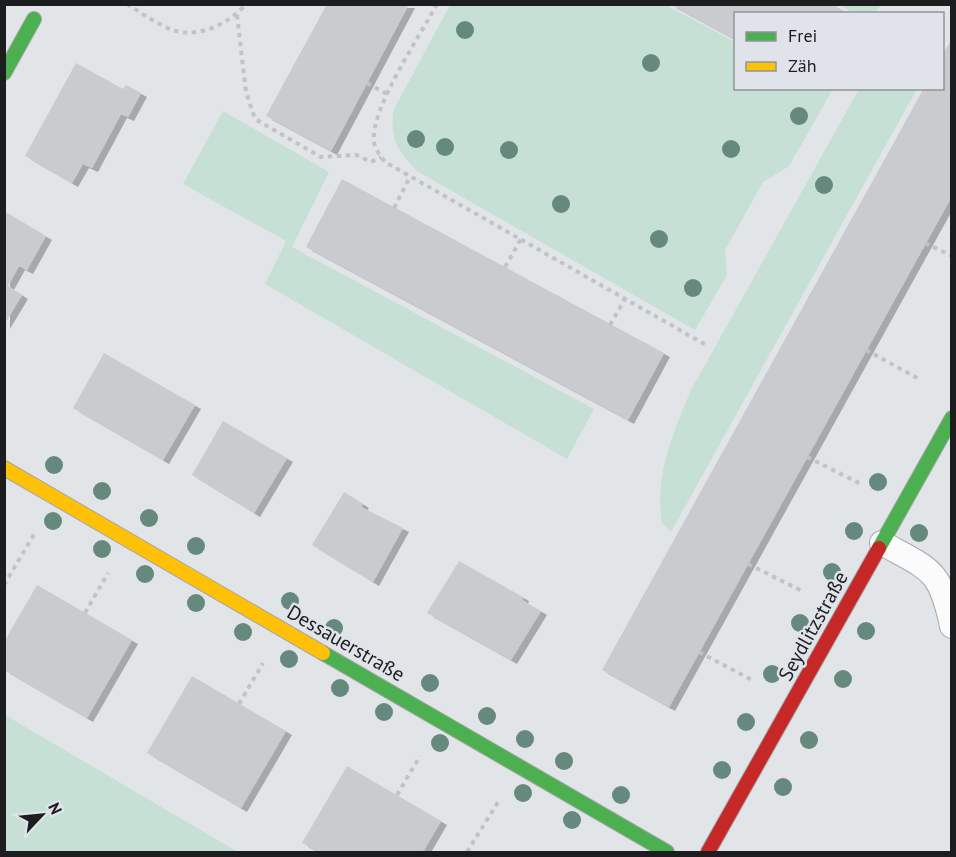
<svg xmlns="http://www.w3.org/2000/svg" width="956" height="857" font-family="'PT Sans',sans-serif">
	<defs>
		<filter id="shadow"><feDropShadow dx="6" dy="4" stdDeviation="0" flood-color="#0004"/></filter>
	</defs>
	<rect width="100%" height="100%" fill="#e2e5e8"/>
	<g fill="#c6e0d5">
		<path d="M450 5H666L735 42 736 88 833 89 789 166 763 182 725 250 727 275 695 330 417 171C397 151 389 137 394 109Z"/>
		<polygon points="840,5 880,5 876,14 853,13"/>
		<path d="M859 89H917L671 532 662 523C654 476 673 433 691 390Z"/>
		<polygon points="223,111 329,172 292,247 594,409 567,459 265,284 286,241 183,184"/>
		<polygon points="4,715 5,715 238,852 5,852"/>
	</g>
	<g fill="#c9cbce" filter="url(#shadow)">
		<polygon points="327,4 409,4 331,151 266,116"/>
		<polygon points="670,4 832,4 848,14 736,14 736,40"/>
		<polygon points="952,39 952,196 669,707 602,670 924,88 942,88 942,55"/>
		<polygon points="76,63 123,89 126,85 141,93 128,117 121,114 92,168 83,164 72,183 25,156"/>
		<polygon points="342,179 664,353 628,420 306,247"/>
		<polygon points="4,211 46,236 27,270 19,266 8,286 22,295 4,325"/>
		<polygon points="104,353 195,405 163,460 73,408"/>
		<polygon points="223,421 287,458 254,513 192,475"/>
		<polygon points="344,492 363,504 361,507 403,528 373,582 312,545"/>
		<polygon points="459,561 523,597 522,600 541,611 511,660 427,613"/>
		<polygon points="37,585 132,640 87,718 4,670 4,642"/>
		<polygon points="192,676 286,731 241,808 147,753"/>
		<polygon points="347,766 441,821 423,852 319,852 302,843"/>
	</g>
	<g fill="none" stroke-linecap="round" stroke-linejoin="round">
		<g stroke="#a5a7a9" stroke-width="26">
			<path id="lane" d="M882 543C930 570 940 568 952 626"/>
		</g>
		<g stroke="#a5a7a9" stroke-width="16">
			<g id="fast">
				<polyline points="4,73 34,19"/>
				<polyline points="879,548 952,418"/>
				<polyline points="323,653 667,852"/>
			</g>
		</g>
		<g stroke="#a5a7a9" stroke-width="16">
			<polyline id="slow" points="4,468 323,653"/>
		</g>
		<g stroke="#a5a7a9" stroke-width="16">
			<polyline id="jam" points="708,852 879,548"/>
		</g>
		<g stroke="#c2c3c5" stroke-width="4" stroke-dasharray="4.5 4.5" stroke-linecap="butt">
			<path d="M127 4C142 13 158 25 173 30 199 39 230 23 246 4"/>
			<path d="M437 4C420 36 370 109 374 142 375 149 381 157 385 162L706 345"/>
			<polyline points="237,15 246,92 255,119 321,157 356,155 371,162 381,157"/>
			<polyline points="367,83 387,94"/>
			<polyline points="394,208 410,177"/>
			<polyline points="925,243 952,256"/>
			<polyline points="505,267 521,239"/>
			<polyline points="610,325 625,299"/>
			<polyline points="866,350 919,379"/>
			<polyline points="807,457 861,484"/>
			<polyline points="748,564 802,591"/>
			<polyline points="4,585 36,531"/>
			<polyline points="85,613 108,573"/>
			<polyline points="699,652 752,680"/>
			<polyline points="239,704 263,663"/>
			<polyline points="397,795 420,756"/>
			<polyline points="467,852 498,802"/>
		</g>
		<use href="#lane" stroke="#fbfbfc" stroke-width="24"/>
		<use href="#fast" stroke="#4caf50" stroke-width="14"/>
		<use href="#slow" stroke="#ffc107" stroke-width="14"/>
		<use href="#jam" stroke="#c62828" stroke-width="14"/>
	</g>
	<g fill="#66897e">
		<circle cx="465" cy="30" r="9"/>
		<circle cx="651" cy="63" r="9"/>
		<circle cx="799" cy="116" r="9"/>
		<circle cx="416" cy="139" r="9"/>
		<circle cx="445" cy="147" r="9"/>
		<circle cx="731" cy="149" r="9"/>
		<circle cx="509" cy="150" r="9"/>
		<circle cx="824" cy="185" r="9"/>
		<circle cx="561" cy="204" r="9"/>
		<circle cx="659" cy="239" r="9"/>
		<circle cx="693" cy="288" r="9"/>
		<circle cx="54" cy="465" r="9"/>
		<circle cx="878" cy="482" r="9"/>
		<circle cx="102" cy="491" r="9"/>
		<circle cx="149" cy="518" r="9"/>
		<circle cx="53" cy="521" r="9"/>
		<circle cx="854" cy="531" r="9"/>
		<circle cx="919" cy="533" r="9"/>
		<circle cx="196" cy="546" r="9"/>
		<circle cx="102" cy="549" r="9"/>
		<circle cx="832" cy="572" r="9"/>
		<circle cx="145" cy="574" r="9"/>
		<circle cx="290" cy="601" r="9"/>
		<circle cx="196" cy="603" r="9"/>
		<circle cx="800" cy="623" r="9"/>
		<circle cx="334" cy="628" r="9"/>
		<circle cx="866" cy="631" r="9"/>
		<circle cx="243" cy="632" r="9"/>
		<circle cx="289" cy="659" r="9"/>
		<circle cx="772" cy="674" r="9"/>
		<circle cx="843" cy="679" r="9"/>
		<circle cx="430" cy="683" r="9"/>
		<circle cx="340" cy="688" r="9"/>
		<circle cx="384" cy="712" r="9"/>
		<circle cx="487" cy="716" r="9"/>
		<circle cx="746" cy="722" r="9"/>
		<circle cx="525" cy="739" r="9"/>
		<circle cx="809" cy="740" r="9"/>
		<circle cx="440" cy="743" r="9"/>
		<circle cx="564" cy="761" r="9"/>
		<circle cx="722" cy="770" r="9"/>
		<circle cx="783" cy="787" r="9"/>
		<circle cx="523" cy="793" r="9"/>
		<circle cx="621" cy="795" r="9"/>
		<circle cx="572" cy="820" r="9"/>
	</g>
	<g text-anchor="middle" stroke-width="5" stroke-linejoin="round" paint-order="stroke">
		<g font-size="20" fill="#1b1d1f" stroke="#e0e4ea">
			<text transform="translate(813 626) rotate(-61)" y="7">Seydlitzstraße</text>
			<text transform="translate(346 643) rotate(30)" y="7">Dessauerstraße</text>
		</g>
	</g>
	<rect width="956" height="857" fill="none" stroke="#1b1d1f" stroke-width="12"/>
	<rect x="734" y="12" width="210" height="78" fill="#e0e4ea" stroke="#919499" stroke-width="1.5"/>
	<rect x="746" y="32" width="30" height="9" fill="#4caf50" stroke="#919499" stroke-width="1.5"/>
	<text x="788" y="42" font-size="18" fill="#1b1d1f">Frei</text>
	<rect x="746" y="62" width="30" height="9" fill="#ffc107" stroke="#919499" stroke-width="1.5"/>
	<text x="788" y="72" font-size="18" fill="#1b1d1f">Zäh</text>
	<g transform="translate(42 815) rotate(64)" stroke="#e0e4ea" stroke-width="4.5" paint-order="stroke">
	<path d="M0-4.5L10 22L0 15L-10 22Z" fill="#1b1d1f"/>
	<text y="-9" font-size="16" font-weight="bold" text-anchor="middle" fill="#1b1d1f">N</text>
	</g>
</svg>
